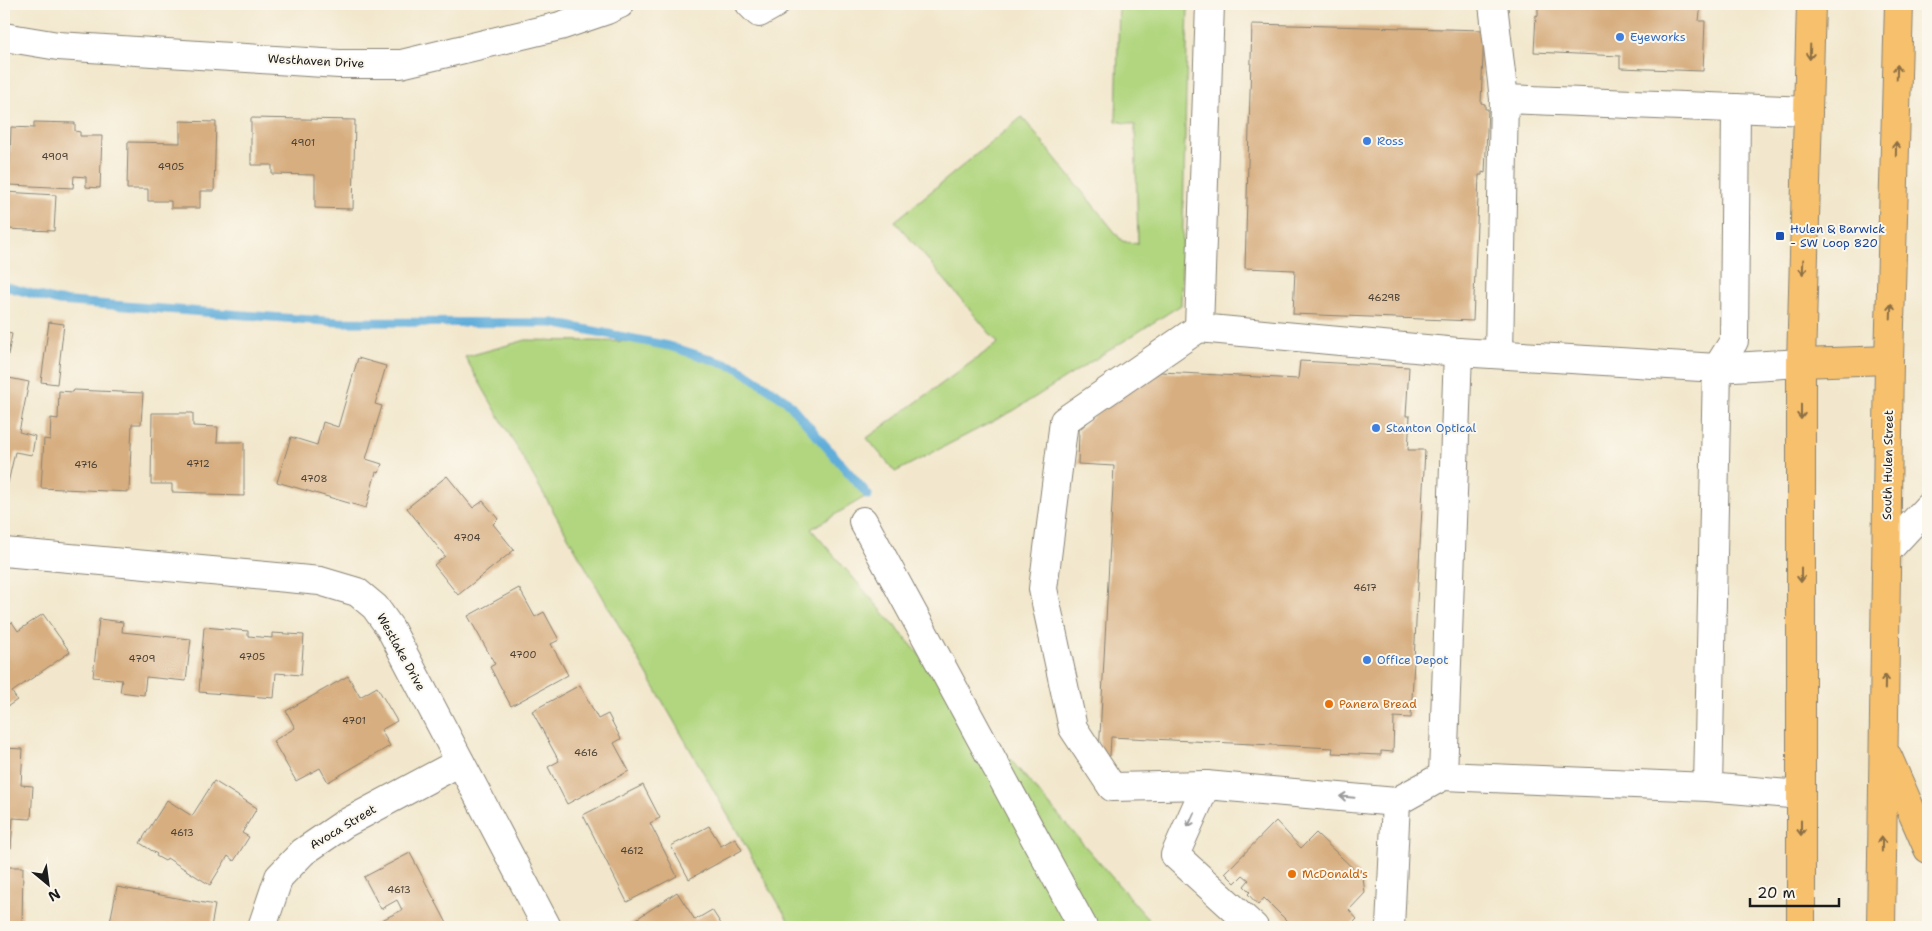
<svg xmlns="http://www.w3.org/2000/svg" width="1932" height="931" font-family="'Shantell Sans',sans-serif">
	<rect width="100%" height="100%" fill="#fbf7ec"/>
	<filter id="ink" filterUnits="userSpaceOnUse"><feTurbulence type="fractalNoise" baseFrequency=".02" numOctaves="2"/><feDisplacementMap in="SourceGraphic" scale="10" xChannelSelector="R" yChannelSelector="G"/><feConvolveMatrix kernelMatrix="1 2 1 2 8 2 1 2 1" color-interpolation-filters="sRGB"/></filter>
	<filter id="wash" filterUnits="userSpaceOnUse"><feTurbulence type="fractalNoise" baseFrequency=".0096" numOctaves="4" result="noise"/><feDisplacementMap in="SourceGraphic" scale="20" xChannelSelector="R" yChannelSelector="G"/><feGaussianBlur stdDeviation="1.12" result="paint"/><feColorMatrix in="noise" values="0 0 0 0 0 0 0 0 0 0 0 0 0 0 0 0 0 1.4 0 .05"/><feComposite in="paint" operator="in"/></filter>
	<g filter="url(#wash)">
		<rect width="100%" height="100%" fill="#f2e7cc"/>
		<g fill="#b1d67f" stroke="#66794e">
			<polygon points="1119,4 1188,4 1181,305 1013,411 895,472 867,438 998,343 895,221 1022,117 1122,241 1138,244 1135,125 1116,121"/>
			<polygon points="526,340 649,342 730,366 786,400 868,495 811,529 1155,927 792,927 465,357"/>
		</g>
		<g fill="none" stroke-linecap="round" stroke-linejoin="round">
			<polyline stroke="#60adda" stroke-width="9" points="4,286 58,301 338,322 553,323 669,346 738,368 786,400 868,495"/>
		</g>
		<g id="blocks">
			<g fill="#d7ae80">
				<polygon points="1538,4 1701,4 1699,21 1705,21 1703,71 1620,68 1620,56 1534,52 1536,15 1538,16"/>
				<polygon points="1252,24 1484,30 1481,103 1485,104 1485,109 1488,109 1485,173 1482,172 1482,175 1479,175 1473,321 1293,314 1295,270 1245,268"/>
				<polygon points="251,118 355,120 353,209 315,208 315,175 272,174 272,165 251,165"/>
				<polygon points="180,121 216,122 214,191 200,191 200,208 171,208 171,201 148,201 148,189 127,189 128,142 180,143"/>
				<polygon points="34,122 75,123 75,131 80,132 80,136 102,136 100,188 86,187 86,177 74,176 73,188 9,185 11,127 34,128"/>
				<polygon points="5,192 56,195 54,231 4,229"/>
				<polygon points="49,322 64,324 57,384 41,382"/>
				<polygon points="4,332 12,334 5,370 4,370"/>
				<polygon points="358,358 386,366 375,404 382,406 366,459 382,464 379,473 376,472 366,508 277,482 291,437 317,445 323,422 338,427"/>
				<polygon points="1300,361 1409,367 1406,416 1410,416 1408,450 1425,450 1411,718 1394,717 1393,752 1381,751 1381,755 1332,753 1333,748 1111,737 1110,756 1099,755 1114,466 1078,464 1079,430 1111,401 1161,372 1298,379"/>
				<polygon points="4,377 29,382 19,432 35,436 32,455 15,452 8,483 4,482"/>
				<polygon points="74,390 143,393 141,424 132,424 129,492 41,488 44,439 50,440 51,418 58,419 59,391 73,392"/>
				<polygon points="152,413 193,413 193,426 218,427 217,442 244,442 244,496 208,495 208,493 172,492 172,484 151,484"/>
				<polygon points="447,476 473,508 483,501 498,519 493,524 514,550 458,595 434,565 445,556 407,508"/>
				<polygon points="519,588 535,617 544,612 559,640 551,644 568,675 511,706 490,667 495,664 468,616"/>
				<polygon points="43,614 70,652 12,692 17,700 4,709 4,628 12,622 18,631"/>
				<polygon points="99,619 123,622 122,632 191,639 186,681 146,677 144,695 120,692 122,680 93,677"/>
				<polygon points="204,627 248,631 248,636 272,638 272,633 304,635 301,675 276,673 274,698 199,692"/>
				<polygon points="348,676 360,697 377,687 397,721 381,730 390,746 328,782 320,768 296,781 273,741 295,728 286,711"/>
				<polygon points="580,685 598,719 608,714 621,739 614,743 629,771 567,804 548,767 559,761 532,711"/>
				<polygon points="4,748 23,749 21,785 33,786 31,819 13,818 11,848 4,848"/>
				<polygon points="214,781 257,808 242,833 249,837 234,861 228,856 210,885 167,858 165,861 156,856 157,854 140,843 167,800 192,816"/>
				<polygon points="643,785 660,818 650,823 677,876 627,902 583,815"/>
				<polygon points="1276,821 1301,848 1316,833 1363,878 1365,893 1349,910 1357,919 1349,927 1284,927 1288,922 1264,898 1258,905 1248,894 1250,892 1244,886 1249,880 1243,875 1235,883 1225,873"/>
				<polygon points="709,826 721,846 735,838 742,850 689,879 671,846"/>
				<polygon points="410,853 449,927 368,927 402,910 397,900 381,909 364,877"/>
				<polygon points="4,867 23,867 22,926 4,926"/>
				<polygon points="117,887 215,905 211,927 109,927"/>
				<polygon points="677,892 695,920 712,910 723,927 631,927 629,924"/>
			</g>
		</g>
	</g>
	<g filter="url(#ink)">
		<use href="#blocks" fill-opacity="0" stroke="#878274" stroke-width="1"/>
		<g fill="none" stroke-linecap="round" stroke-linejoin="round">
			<g stroke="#878274" stroke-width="30">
				<g id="minor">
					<polyline points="750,4 759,13 775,4"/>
					<polyline points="1210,4 1199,328 1458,352"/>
					<polyline points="1493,4 1504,99"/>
					<polyline points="4,37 58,46 339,64 401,64 560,26 607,10 620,4"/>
					<polyline points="1199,328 1064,421 1043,589 1073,728 1112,787 1206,785"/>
					<polyline points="1499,353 1504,99 1808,111"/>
					<polyline points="1717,368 1734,341 1736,108"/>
					<polyline points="1717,368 1801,363"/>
					<polyline points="863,521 1083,927"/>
					<polyline points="1887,551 1928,507"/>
					<polyline points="4,552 320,581 357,592 375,607 390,628 547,927"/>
					<polyline points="1708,787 1717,368 1458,352 1443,776 1708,787 1801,795"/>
					<polyline points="262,927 279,877 303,852 344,824 460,762"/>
					<polyline points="1254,927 1175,855 1206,785 1396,802 1443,776"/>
					<polyline points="1390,927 1396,802"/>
				</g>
			</g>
			<g stroke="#878274" stroke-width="30">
				<g id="major">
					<polyline points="1801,363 1889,360"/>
					<polyline points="1888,757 1928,849"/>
					<polyline points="1801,927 1801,363 1811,4"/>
					<polyline points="1881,927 1889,360 1899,4"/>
				</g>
			</g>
			<use href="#minor" stroke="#fff" stroke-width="28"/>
			<use href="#major" stroke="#f7c06c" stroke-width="28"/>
		</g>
		<defs><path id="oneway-shaft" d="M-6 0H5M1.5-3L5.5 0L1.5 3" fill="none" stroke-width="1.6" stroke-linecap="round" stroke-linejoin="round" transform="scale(1.25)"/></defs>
		<g stroke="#8a6e44">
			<use href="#oneway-shaft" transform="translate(1810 52) rotate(92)"/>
			<use href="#oneway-shaft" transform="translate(1897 72) rotate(-88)"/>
			<use href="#oneway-shaft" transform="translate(1896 149) rotate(-89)"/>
			<use href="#oneway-shaft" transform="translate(1803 267) rotate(92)"/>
			<use href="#oneway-shaft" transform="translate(1891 311) rotate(-88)"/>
			<use href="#oneway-shaft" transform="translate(1801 412) rotate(90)"/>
			<use href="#oneway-shaft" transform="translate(1801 575) rotate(90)"/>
			<use href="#oneway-shaft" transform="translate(1885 682) rotate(-89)"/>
			<use href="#oneway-shaft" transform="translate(1801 828) rotate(90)"/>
			<use href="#oneway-shaft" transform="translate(1882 844) rotate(-89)"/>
		</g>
		<g stroke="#999">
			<use href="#oneway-shaft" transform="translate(1347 797) rotate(-175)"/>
			<use href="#oneway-shaft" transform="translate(1191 820) rotate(114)"/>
		</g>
	</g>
	<g fill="#3f7fe0" stroke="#fbf7ec" stroke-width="2">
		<circle cx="1620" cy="37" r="5"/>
		<circle cx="1367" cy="141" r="5"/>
		<circle cx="1376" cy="428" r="5"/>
		<circle cx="1367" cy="660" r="5"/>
	</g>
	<rect fill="#1a4fb4" stroke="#fbf7ec" stroke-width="2" x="1775" y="231" width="10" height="10" rx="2.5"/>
	<g fill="#e8710a" stroke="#fbf7ec" stroke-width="2">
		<circle cx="1329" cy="704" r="5"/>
		<circle cx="1292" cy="874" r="5"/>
	</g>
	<g text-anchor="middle" stroke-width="4" stroke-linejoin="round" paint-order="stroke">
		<g font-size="10" fill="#4b4035">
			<text x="303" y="146">4901</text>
			<text x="55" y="160">4909</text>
			<text x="171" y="170">4905</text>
			<text x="1384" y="301">4629B</text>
			<text x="198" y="467">4712</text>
			<text x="86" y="468">4716</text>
			<text x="314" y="482">4708</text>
			<text x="467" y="541">4704</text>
			<text x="1365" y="591">4617</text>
			<text x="523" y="658">4700</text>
			<text x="252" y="660">4705</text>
			<text x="142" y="662">4709</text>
			<text x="354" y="724">4701</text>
			<text x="586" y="756">4616</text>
			<text x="182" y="836">4613</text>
			<text x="632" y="854">4612</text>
			<text x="399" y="893">4613</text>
		</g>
		<g font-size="12" fill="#366cbe" stroke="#fbf7ec" text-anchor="start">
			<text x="1630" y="41">Eyeworks</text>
			<text x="1377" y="145">Ross</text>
			<text x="1386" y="432">Stanton Optical</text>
			<text x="1377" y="664">Office Depot</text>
		</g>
		<g font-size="12" fill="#1c1c1c" stroke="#fbf7ec">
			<text transform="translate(316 61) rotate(3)" y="4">Westhaven Drive</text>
			<text transform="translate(1888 465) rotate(-89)" y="4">South Hulen Street</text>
			<text transform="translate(401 652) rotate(61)" y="4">Westlake Drive</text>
			<text transform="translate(343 827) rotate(-31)" y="4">Avoca Street</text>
		</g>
		<g font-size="12" fill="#164399" stroke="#fbf7ec" text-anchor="start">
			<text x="1790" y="233">Hulen &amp; Barwick<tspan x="1790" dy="14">- SW Loop 820</tspan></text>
		</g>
		<g font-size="12" fill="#c56008" stroke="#fbf7ec" text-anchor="start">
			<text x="1339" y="708">Panera Bread</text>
			<text x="1302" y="878">McDonald's</text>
		</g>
	</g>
	<rect width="1932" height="931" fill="none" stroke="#fbf7ec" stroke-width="20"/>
	<g transform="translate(48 884) rotate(151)" stroke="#fbf7ec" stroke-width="4" paint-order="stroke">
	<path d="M0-4L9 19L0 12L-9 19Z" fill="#1c1c1c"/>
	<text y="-8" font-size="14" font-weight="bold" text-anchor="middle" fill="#1c1c1c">N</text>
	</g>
	<path d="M1750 898v8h89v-8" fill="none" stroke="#1c1c1c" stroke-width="2.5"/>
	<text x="1757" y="898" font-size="15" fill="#1c1c1c" stroke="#fbf7ec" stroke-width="4" paint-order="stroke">20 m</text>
</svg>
